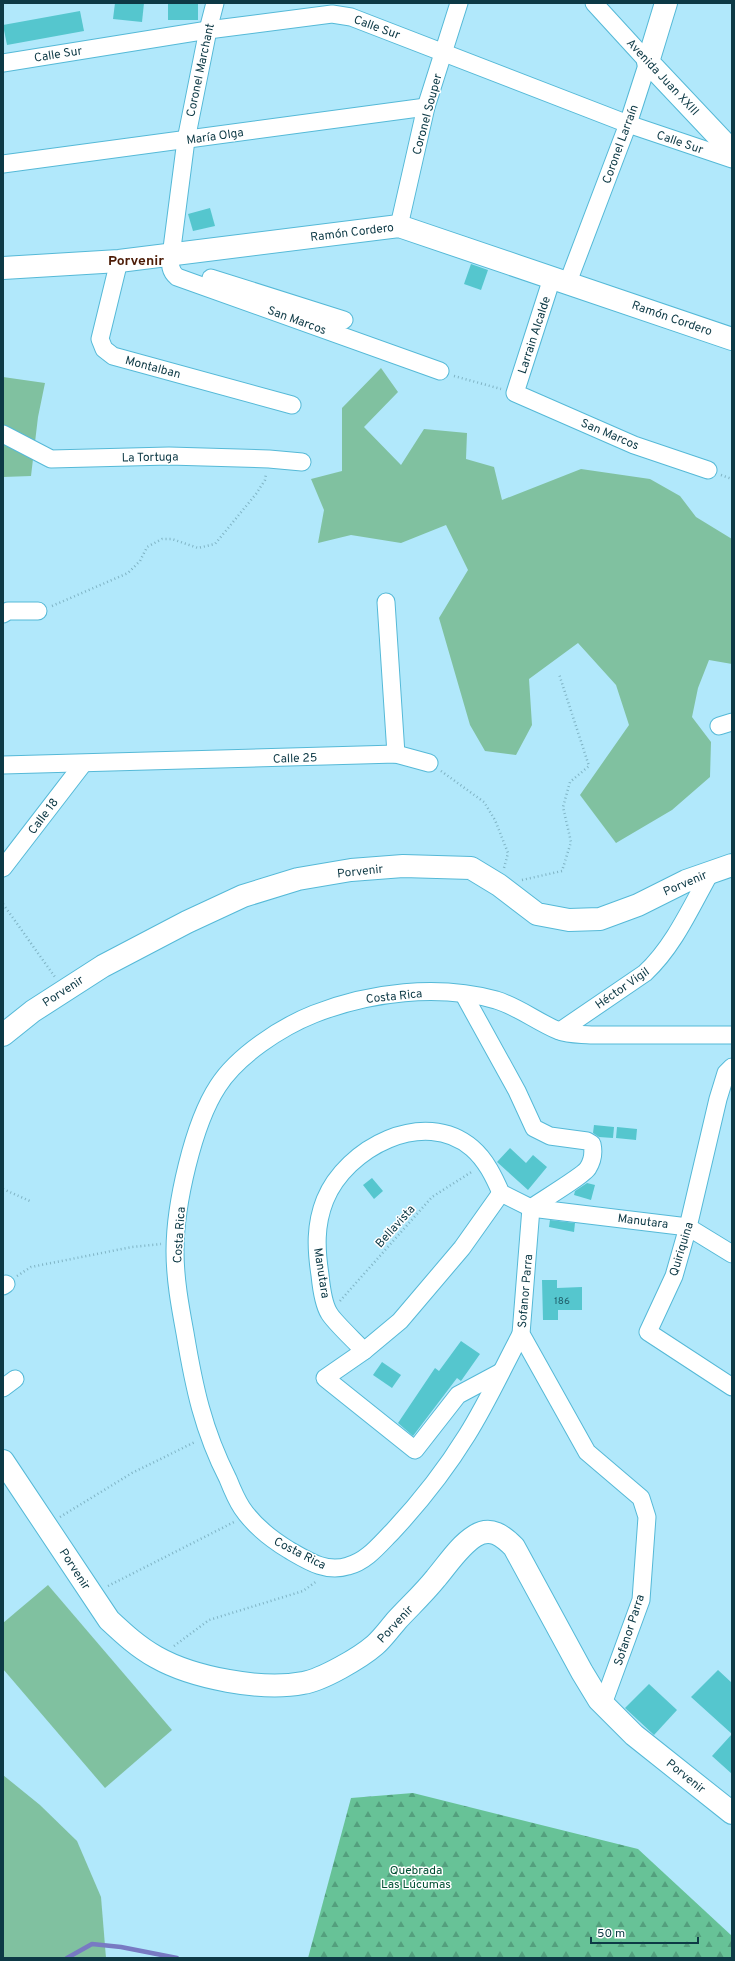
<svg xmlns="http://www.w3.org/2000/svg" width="735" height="1961" font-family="Overpass,sans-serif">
	<defs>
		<pattern id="forest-firs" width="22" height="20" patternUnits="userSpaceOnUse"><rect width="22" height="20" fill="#67c297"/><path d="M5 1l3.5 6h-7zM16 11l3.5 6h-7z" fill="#539f7d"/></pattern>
	</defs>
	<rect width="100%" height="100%" fill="#b1e8fb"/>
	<g fill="#80c1a0">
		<polygon points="381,368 398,392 364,427 401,465 424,429 467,433 466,459 494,467 502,500 581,469 650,479 680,496 696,517 732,539 732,664 709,660 698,688 692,717 711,742 710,777 672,810 616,843 580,795 629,725 616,685 578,643 529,679 532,725 516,755 485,751 470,725 439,618 468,570 446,525 401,543 351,535 318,543 324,510 311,479 342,471 342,408"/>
		<polygon points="3,377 45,383 38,417 31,476 3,477"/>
		<polygon points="48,1585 172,1730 105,1788 3,1669 3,1623"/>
		<polygon points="3,1775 40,1805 77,1841 101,1897 106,1958 3,1958"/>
	</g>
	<polygon fill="url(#forest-firs)" points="413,1793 638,1849 732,1936 732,1958 308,1958 351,1798"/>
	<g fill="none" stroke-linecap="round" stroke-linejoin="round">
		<polyline stroke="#787ac3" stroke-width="4.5" points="67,1958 92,1944 121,1947 177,1958"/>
	</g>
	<g fill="#55c6ce">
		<polygon points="115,3 144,3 142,22 113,19"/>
		<rect x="168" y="3" width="30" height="17"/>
		<polygon points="80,11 84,31 7,45 3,25"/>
		<polygon points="210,208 215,226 193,231 188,214"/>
		<polygon points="471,264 488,270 481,290 464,284"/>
		<polygon points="594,1125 614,1127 613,1138 599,1137 593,1133"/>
		<polygon points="617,1127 637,1129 636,1140 616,1138"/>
		<polygon points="510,1148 526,1163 533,1155 547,1167 528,1190 497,1162"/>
		<polygon points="372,1178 383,1191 374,1199 363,1185"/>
		<polygon points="587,1183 595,1185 591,1200 574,1195 575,1191"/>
		<polygon points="550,1220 575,1223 574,1232 549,1227"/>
		<polygon points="542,1280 557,1280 557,1288 582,1287 582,1310 558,1310 558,1320 543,1320"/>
		<polygon points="461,1341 480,1354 461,1381 457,1378 413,1436 398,1423 435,1368 439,1371"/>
		<polygon points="382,1362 401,1375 392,1388 373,1375"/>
		<polygon points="718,1670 732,1683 732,1774 712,1756 732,1734 691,1697"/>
		<polygon points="649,1684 677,1710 654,1735 625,1708"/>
	</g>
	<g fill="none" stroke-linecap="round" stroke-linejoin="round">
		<g stroke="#55b9d7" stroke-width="19">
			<g id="street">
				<path d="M215 3 208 30 186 140 171 256C170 265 170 271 177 277L440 371"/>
				<polyline points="3,63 208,30 332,14 351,17 628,124 732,159"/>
				<polyline points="3,164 426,107"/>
				<polyline points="399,226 426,107 459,3"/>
				<polyline points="119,261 100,339 104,349 113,356 292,405"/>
				<polyline points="211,278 344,320"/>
				<polyline points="552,278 515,393 634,445 708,470"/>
				<polyline points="568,282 628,124 648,62 594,3"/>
				<polyline points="3,434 51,459 169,456 269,459 302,462"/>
				<polyline points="386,602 396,754"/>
				<polyline points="3,614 8,611 38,611"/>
				<polyline points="719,726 732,722"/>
				<polyline points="3,765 396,754 429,763"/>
				<polyline points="3,868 83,764"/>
				<path d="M464 995 517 1091 534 1128 550 1136 587 1141 592 1144C594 1153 593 1160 588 1168 584 1175 541 1201 531 1208"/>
				<path d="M560 1031 645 973C674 946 691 907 710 873"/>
				<polyline points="732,1067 726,1073 718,1099 688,1227 674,1276 648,1332 732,1387"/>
				<polyline points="531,1208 521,1334 587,1452 641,1498 647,1517 641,1600 603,1704"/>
				<polyline points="3,1286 6,1284"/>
				<path d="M521 1334C503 1368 487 1403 467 1435 446 1469 420 1502 393 1531 379 1545 367 1561 348 1566 326 1573 308 1561 289 1550 271 1539 254 1526 242 1508 236 1499 232 1489 228 1479 203 1430 194 1387 185 1333 180 1306 175 1279 175 1251 175 1205 193 1124 218 1086 237 1056 281 1027 314 1014 370 992 438 984 496 1000 519 1007 537 1022 559 1031 569 1035 580 1034 591 1035H732"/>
				<path d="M364 1351C356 1342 334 1322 329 1313 324 1305 321 1285 320 1275 316 1249 315 1225 325 1200 346 1148 424 1107 472 1148 486 1160 494 1177 501 1193L531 1208 688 1227 732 1254"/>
				<polyline points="501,1372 458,1395 415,1450 325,1378 364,1351 400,1321 462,1248 501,1193"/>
				<polyline points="3,1388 15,1379"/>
			</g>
		</g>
		<g stroke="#55b9d7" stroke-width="24">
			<g id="secondary">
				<polyline points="666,3 648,62 732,151"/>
				<polyline points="3,268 119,261 399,226 732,339"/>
				<polyline points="3,1035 33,1011 103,966 187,922 243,896 298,879 351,870 403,866 471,868 499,885 537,914 569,920 600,919 638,905 686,881 732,865"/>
				<path d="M3 1461 109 1620C124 1634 138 1647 156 1657 193 1678 262 1691 303 1683 322 1680 360 1658 375 1645 383 1638 390 1628 397 1620 410 1606 424 1593 436 1578 448 1564 459 1546 475 1536 491 1526 503 1536 514 1547L582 1672 599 1700 634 1735 732 1813"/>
			</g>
		</g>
		<g stroke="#7fb3c4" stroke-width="2.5" stroke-dasharray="1 3" stroke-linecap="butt">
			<polyline points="454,376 501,389"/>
			<polyline points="721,475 732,479"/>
			<polyline points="52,606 128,573 140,561 147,547 162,539 172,539 198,548 215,544 256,494 265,480 266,474"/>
			<polyline points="441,771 484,802 495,820 508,853 504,868"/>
			<polyline points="522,880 562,871 571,842 563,807 570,782 589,766 559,674"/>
			<polyline points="3,904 55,977"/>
			<polyline points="3,1189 32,1202"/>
			<polyline points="17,1276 31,1267 132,1247 161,1244"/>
			<polyline points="340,1301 432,1197 473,1171"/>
			<polyline points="60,1517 132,1473 195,1442"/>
			<polyline points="108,1586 234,1522"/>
			<polyline points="174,1646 209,1620 303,1591 317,1581"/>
		</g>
		<use href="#street" stroke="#fff" stroke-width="17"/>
		<use href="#secondary" stroke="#fff" stroke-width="22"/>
	</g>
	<g text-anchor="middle" stroke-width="3" stroke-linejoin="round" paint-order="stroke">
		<g font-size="10" fill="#1f5c67">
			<text x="562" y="1304">186</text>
		</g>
		<g font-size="12" fill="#0d3945" stroke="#fff">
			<text transform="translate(377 27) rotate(20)" y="4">Calle Sur</text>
			<text transform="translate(58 54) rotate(-9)" y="4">Calle Sur</text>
			<text transform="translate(200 70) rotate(-78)" y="4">Coronel Marchant</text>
			<text transform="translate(663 77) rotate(47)" y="4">Avenida Juan XXIII</text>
			<text transform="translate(427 114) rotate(-75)" y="4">Coronel Souper</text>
			<text transform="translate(215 136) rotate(-8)" y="4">María Olga</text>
			<text transform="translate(680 142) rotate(19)" y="4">Calle Sur</text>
			<text transform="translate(620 144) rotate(-70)" y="4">Coronel Larraín</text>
			<text transform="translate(352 232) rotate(-7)" y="4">Ramón Cordero</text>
			<text transform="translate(672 318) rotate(19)" y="4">Ramón Cordero</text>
			<text transform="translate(297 320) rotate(20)" y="4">San Marcos</text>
			<text transform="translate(534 335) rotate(-72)" y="4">Larrain Alcalde</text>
			<text transform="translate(153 367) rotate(15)" y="4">Montalban</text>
			<text transform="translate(610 434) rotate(23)" y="4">San Marcos</text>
			<text transform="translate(150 457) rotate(-1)" y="4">La Tortuga</text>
			<text transform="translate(295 758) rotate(-2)" y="4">Calle 25</text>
			<text transform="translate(43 816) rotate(-53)" y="4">Calle 18</text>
			<text transform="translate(360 871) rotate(-6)" y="4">Porvenir</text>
			<text transform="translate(685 883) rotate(-23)" y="4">Porvenir</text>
			<text transform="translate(622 988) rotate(-35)" y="4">Héctor Vigil</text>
			<text transform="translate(63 991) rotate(-33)" y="4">Porvenir</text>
			<text transform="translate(394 996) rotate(-6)" y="4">Costa Rica</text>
			<text transform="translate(643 1221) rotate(7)" y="4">Manutara</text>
			<text transform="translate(395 1226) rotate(-48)" y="4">Bellavista</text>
			<text transform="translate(179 1235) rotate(-86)" y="4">Costa Rica</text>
			<text transform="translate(681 1249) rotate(-73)" y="4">Quiriquina</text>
			<text transform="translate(322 1273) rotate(81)" y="4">Manutara</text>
			<text transform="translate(525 1291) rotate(-85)" y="4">Sofanor Parra</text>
			<text transform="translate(300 1553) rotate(27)" y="4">Costa Rica</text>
			<text transform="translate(75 1569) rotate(57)" y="4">Porvenir</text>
			<text transform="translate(395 1624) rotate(-47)" y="4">Porvenir</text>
			<text transform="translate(629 1630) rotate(-72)" y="4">Sofanor Parra</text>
			<text transform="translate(686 1776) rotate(39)" y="4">Porvenir</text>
		</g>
		<g font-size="12" fill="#025034" stroke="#fff">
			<text x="416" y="1874">Quebrada<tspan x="416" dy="14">Las Lúcumas</tspan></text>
		</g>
		<g font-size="14" font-weight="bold" fill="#4c1b06" stroke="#fff">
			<text x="136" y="265">Porvenir</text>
		</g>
	</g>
	<rect width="735" height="1961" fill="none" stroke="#0d3945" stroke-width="8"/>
	<path d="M591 1937v6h107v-6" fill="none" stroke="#0d3945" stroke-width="2"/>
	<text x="597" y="1937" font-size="12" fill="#0d3945" stroke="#ffffff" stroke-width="3" paint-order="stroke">50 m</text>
</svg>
